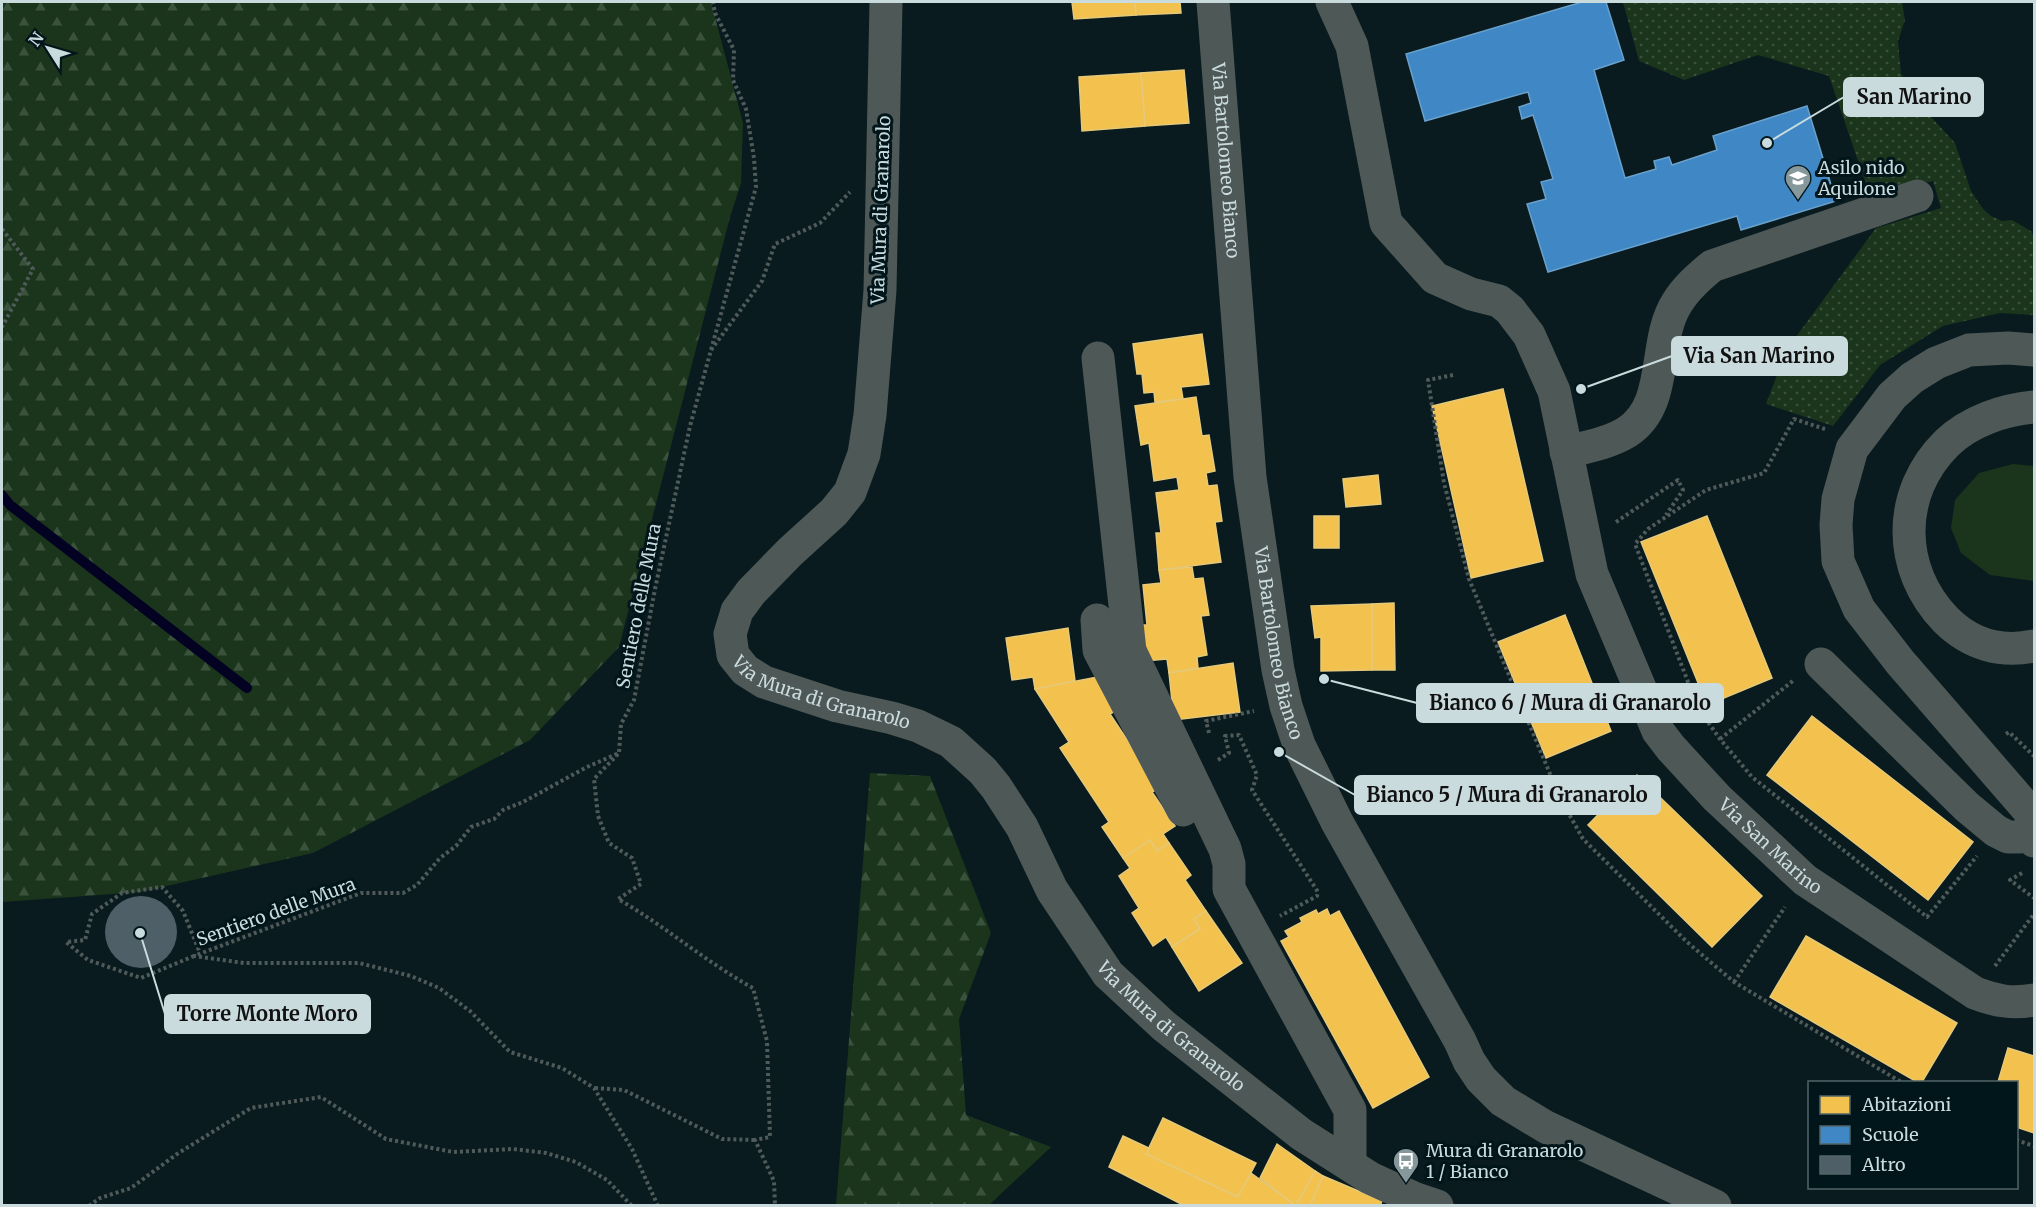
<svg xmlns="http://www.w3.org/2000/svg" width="2036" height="1207" font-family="Merriweather,serif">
	<defs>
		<pattern id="grass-dots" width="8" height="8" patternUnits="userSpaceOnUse" patternTransform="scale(1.5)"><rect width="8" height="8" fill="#1a351b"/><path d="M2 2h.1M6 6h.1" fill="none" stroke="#3a523c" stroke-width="1.8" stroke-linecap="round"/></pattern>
		<pattern id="forest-firs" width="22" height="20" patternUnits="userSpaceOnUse" patternTransform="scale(1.5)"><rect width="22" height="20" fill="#1a351b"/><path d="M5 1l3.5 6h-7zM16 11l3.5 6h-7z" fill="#3a523c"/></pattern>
	</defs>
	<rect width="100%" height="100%" fill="#091b1e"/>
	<polygon fill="url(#grass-dots)" points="1623,2 1902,2 1905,20 1898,41 1901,74 1908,82 1918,103 1955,143 1971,191 1983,209 1991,216 2002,221 2012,220 2031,231 2034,237 2034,315 2000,313 1943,326 1880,365 1833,426 1766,404 1787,349 1876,228 1941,208 1933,181 1870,196 1829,76 1758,55 1684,80 1639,61"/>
	<g fill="url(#forest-firs)">
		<polygon points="2,2 711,2 743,123 741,183 730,217 619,647 530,740 313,853 140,892 2,902"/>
		<polygon points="870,773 930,776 991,933 959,1019 966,1115 1051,1147 989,1205 836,1205"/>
	</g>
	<polygon fill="#1a351b" points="2013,464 2034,466 2034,581 1990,575 1961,553 1951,528 1955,500 1979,473"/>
	<g fill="#f2c14e" stroke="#e6c979" stroke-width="1.5">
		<polygon points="1072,2 1135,2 1136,15 1074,19"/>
		<polygon points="1135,2 1180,2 1181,13 1136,15"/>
		<polygon points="1184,70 1189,123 1145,126 1141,73"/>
		<polygon points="1141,73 1145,126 1082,131 1079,77"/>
		<polygon points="1202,334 1209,384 1181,387 1183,399 1155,402 1154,392 1144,393 1142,374 1137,374 1133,344"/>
		<polygon points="1503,389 1543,561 1471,578 1432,406"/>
		<polygon points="1196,397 1202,436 1209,435 1215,471 1206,473 1208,486 1217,485 1222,521 1215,522 1221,562 1159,570 1156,533 1161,533 1156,493 1179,490 1177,477 1154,481 1149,443 1141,445 1135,406"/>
		<polygon points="1378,475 1381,504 1346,507 1343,479"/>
		<rect x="1314" y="516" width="25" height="32"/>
		<polygon points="1707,516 1772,678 1707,705 1641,542"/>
		<polygon points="1192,567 1194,579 1203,578 1209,615 1201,616 1207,655 1197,657 1198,668 1169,673 1167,659 1145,661 1141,625 1147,625 1143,585 1161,583 1159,570"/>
		<polygon points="1394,603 1395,670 1372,670 1372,604"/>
		<polygon points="1372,604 1372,670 1321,671 1321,637 1315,638 1311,606"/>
		<polygon points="1565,615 1611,731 1546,758 1498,642"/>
		<polygon points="1068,628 1075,681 1035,689 1033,677 1012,680 1006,638"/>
		<polygon points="1233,663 1240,712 1174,720 1169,673"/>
		<polygon points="1097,677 1118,709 1110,714 1159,788 1152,792 1175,826 1163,834 1169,843 1157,851 1150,840 1123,858 1102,827 1109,822 1060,748 1069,742 1035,689"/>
		<polygon points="1812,716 1973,842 1928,900 1767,775"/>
		<polygon points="1637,775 1762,896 1712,947 1588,825"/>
		<polygon points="1150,840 1157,851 1169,843 1191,875 1185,880 1206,911 1194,919 1200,929 1172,947 1166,937 1153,946 1132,913 1139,908 1119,876 1130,868 1123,858"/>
		<polygon points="1327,909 1330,916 1339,911 1429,1077 1373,1108 1281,941 1289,937 1285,931 1302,922 1300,918 1316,910 1318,914"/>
		<polygon points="1206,911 1242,963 1199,991 1172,947 1200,929 1194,919"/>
		<polygon points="1806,936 1957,1023 1922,1082 1917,1082 1770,997"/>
		<polygon points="2008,1048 2034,1056 2034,1133 2016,1127 2016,1082 1998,1082"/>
		<polygon points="1163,1118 1256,1163 1238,1197 1146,1154"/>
		<polygon points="1123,1136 1149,1148 1146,1154 1238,1197 1251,1173 1296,1206 1185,1206 1109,1167"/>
		<polygon points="1277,1144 1315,1171 1296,1206 1260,1178"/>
		<polygon points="1315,1171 1323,1176 1310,1206 1296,1206"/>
		<polygon points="1323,1176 1382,1201 1380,1206 1310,1206"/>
	</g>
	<polygon fill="#3f88c5" stroke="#69a1cc" stroke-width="1.5" points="1582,2 1606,2 1624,60 1594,70 1625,178 1656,169 1654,161 1669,157 1672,165 1717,150 1713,136 1807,106 1836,201 1741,230 1737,216 1548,272 1527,204 1546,199 1541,182 1553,179 1533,115 1522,119 1519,107 1531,103 1528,92 1425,121 1406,54"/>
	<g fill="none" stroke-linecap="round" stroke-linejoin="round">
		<polyline stroke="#040222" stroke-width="10" points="2,495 10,505 247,688"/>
	</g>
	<circle fill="#4e5f67" cx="141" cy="932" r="36"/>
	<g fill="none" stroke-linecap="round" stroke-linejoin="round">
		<g stroke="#505a5a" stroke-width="4" stroke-dasharray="3 3" stroke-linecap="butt">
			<polyline points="2,229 33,269 2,327"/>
			<polyline points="711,350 762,281 775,244 820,223 850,192"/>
			<polyline points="1453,375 1428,380 1444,483 1469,579 1560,798 1583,839 1687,942 1734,982 1901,1082"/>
			<polyline points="1825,429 1794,419 1764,473 1706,490 1648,529 1635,544 1698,708 1720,739 1752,777 1927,917 1977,856"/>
			<polyline points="1616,522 1678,480 1683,490 1666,515"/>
			<polyline points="1209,733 1206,721 1254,711"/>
			<polyline points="2006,734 2009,732 2034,756"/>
			<polyline points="1720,739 1794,680"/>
			<path d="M618 754 594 779 598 816 609 843 632 858 641 884 618 899C665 926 706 962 753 988L767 1041 770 1137 755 1140 774 1181 775 1206"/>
			<polyline points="1218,760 1229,753 1225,736 1239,735 1257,775 1252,790 1318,892 1317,896 1280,916"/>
			<polyline points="2022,873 2010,880 2034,898"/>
			<polyline points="194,956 141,978 88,960 66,942 85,940 92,914 122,893 162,887 183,911 200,953"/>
			<polyline points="1995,966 2034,914"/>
			<polyline points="1734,982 1785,907"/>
			<polyline points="595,1088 624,1090 722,1139 755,1140"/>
			<polyline points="2016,1140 2034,1146"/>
			<polyline points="89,1206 100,1198 131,1188 177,1154 251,1108 321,1097 386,1139 453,1152 513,1149 546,1153 576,1162 607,1180 632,1206"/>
			<polyline points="658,1206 632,1149 594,1088 562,1068 510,1052 470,1011 439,988 411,976 359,963 244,963 194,956 361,893 403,893 417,885 440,858 456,846 471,827 494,819 503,810 523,802 587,767 619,753 621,724 634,700 655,589 690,426 756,187 754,158 746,109 733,80 734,50 715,13 713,2"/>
		</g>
		<g stroke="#4e5857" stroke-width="33">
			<path id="s1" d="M886 2 880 290 870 415 864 454 850 492 834 512 790 552 751 592 737 611 730 634 733 655 745 670 764 682 837 706 892 718 918 726 951 742 983 771 996 787 1022 827 1052 890 1108 974 1164 1026 1301 1134 1370 1178 1416 1199 1437 1206"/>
			<path id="s2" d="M1213 2 1250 477 1278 670 1286 706 1299 745 1337 822 1460 1041 1469 1061 1481 1079 1503 1101 1546 1127 1715 1206"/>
			<path id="s3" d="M1332 2 1352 46 1386 223 1435 278 1471 294 1499 301 1510 310 1529 335 1554 391 1592 574 1658 731 1671 748 1717 798 1805 880 1975 993C1996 1001 2012 1004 2034 1000"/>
			<path d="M2034 350 2008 348 1969 350 1936 363 1912 378 1892 396 1852 449 1838 499 1836 525 1838 561 1859 609 1900 662 2030 812C2033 823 2030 831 2034 841"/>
			<polyline points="1098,358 1130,651 1225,849 1229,864 1229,889 1350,1110 1350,1164"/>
			<path d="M2034 407C2003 410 1970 421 1947 443 1896 493 1897 570 1946 620 1970 644 2001 653 2034 646"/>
			<path d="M1566 452C1587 447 1609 443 1627 432 1670 404 1652 342 1677 303 1686 288 1699 277 1712 266L1917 196"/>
			<polyline points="1097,620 1099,650 1183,810"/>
			<polyline points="1821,664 1967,807 1996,831 2008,837 2020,837 2030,831 2034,832"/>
		</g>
	</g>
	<defs>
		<g id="school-pin" transform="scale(1.35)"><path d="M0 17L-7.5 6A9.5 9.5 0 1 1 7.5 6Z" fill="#86989b" stroke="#01161a"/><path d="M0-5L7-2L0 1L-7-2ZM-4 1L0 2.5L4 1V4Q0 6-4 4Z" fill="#fff"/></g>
		<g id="bus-pin" transform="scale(1.35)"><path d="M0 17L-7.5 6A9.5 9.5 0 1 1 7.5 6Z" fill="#86989b" stroke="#01161a"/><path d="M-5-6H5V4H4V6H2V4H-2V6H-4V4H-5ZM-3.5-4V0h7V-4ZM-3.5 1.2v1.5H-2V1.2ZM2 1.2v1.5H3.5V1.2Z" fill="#fff"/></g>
	</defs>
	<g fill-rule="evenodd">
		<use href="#school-pin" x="1798" y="178"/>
		<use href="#bus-pin" x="1406" y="1161"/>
	</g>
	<g text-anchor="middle" stroke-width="6" stroke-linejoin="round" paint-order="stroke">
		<g font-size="18" fill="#cadbde" stroke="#01161a">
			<text dy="6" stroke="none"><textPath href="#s2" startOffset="159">Via Bartolomeo Bianco</textPath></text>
			<text transform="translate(881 210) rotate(-88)" y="6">Via Mura di Granarolo</text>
			<text transform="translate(639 606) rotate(-79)" y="6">Sentiero delle Mura</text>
			<text dy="6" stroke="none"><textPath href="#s2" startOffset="645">Via Bartolomeo Bianco</textPath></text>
			<text dy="6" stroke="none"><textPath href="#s1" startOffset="802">Via Mura di Granarolo</textPath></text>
			<text dy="6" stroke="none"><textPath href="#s3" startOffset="996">Via San Marino</textPath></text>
			<text transform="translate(276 912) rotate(-20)" y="6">Sentiero delle Mura</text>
			<text dy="6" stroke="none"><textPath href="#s1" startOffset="1306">Via Mura di Granarolo</textPath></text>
		</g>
		<g font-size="18" fill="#cadbde" stroke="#01161a" text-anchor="start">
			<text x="1818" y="174">Asilo nido<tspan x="1818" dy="21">Aquilone</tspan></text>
			<text x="1426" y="1157">Mura di Granarolo<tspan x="1426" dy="21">1 / Bianco</tspan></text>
		</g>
	</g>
	<path fill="none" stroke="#cadbde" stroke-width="2" d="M1767 143L1844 97M1581 389L1672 356M1324 679L1417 703M1279 752L1355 795M140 933L165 1014"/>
	<g fill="#cadbde" stroke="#01161a" stroke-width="2">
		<circle cx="1767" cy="143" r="6"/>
		<circle cx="1581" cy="389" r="6"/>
		<circle cx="1324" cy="679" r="6"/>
		<circle cx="1279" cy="752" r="6"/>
		<circle cx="140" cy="933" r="6"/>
	</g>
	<g fill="#cadbde" stroke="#cadbde" stroke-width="2">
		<rect x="1844" y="78" width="139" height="38" rx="6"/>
		<rect x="1672" y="337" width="175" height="38" rx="6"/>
		<rect x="1417" y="684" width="306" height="38" rx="6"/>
		<rect x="1355" y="776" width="305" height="38" rx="6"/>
		<rect x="165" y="995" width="205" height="38" rx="6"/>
	</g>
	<g font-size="20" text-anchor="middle" font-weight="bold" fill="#111">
		<text x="1914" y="104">San Marino</text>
		<text x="1759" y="363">Via San Marino</text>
		<text x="1570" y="710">Bianco 6 / Mura di Granarolo</text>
		<text x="1507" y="802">Bianco 5 / Mura di Granarolo</text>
		<text x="267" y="1021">Torre Monte Moro</text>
	</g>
	<rect width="2036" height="1207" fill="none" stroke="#cadbde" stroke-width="6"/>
	<rect x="1808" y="1081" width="210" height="108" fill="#01161a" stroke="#516568" stroke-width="1.5"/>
	<rect x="1820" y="1096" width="30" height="18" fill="#f2c14e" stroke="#516568" stroke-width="1.5"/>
	<text x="1862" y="1111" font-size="18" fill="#cadbde">Abitazioni</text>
	<rect x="1820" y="1126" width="30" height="18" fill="#3f88c5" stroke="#516568" stroke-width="1.5"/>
	<text x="1862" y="1141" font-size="18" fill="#cadbde">Scuole</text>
	<rect x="1820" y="1156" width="30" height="18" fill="#4e5f67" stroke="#516568" stroke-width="1.5"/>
	<text x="1862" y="1171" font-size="18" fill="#cadbde">Altro</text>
	<g transform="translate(48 48) rotate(307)" stroke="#01161a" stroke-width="4.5" paint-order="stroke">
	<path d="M0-4.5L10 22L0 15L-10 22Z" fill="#cadbde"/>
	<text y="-9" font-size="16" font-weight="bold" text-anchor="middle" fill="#cadbde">N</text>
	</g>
</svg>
